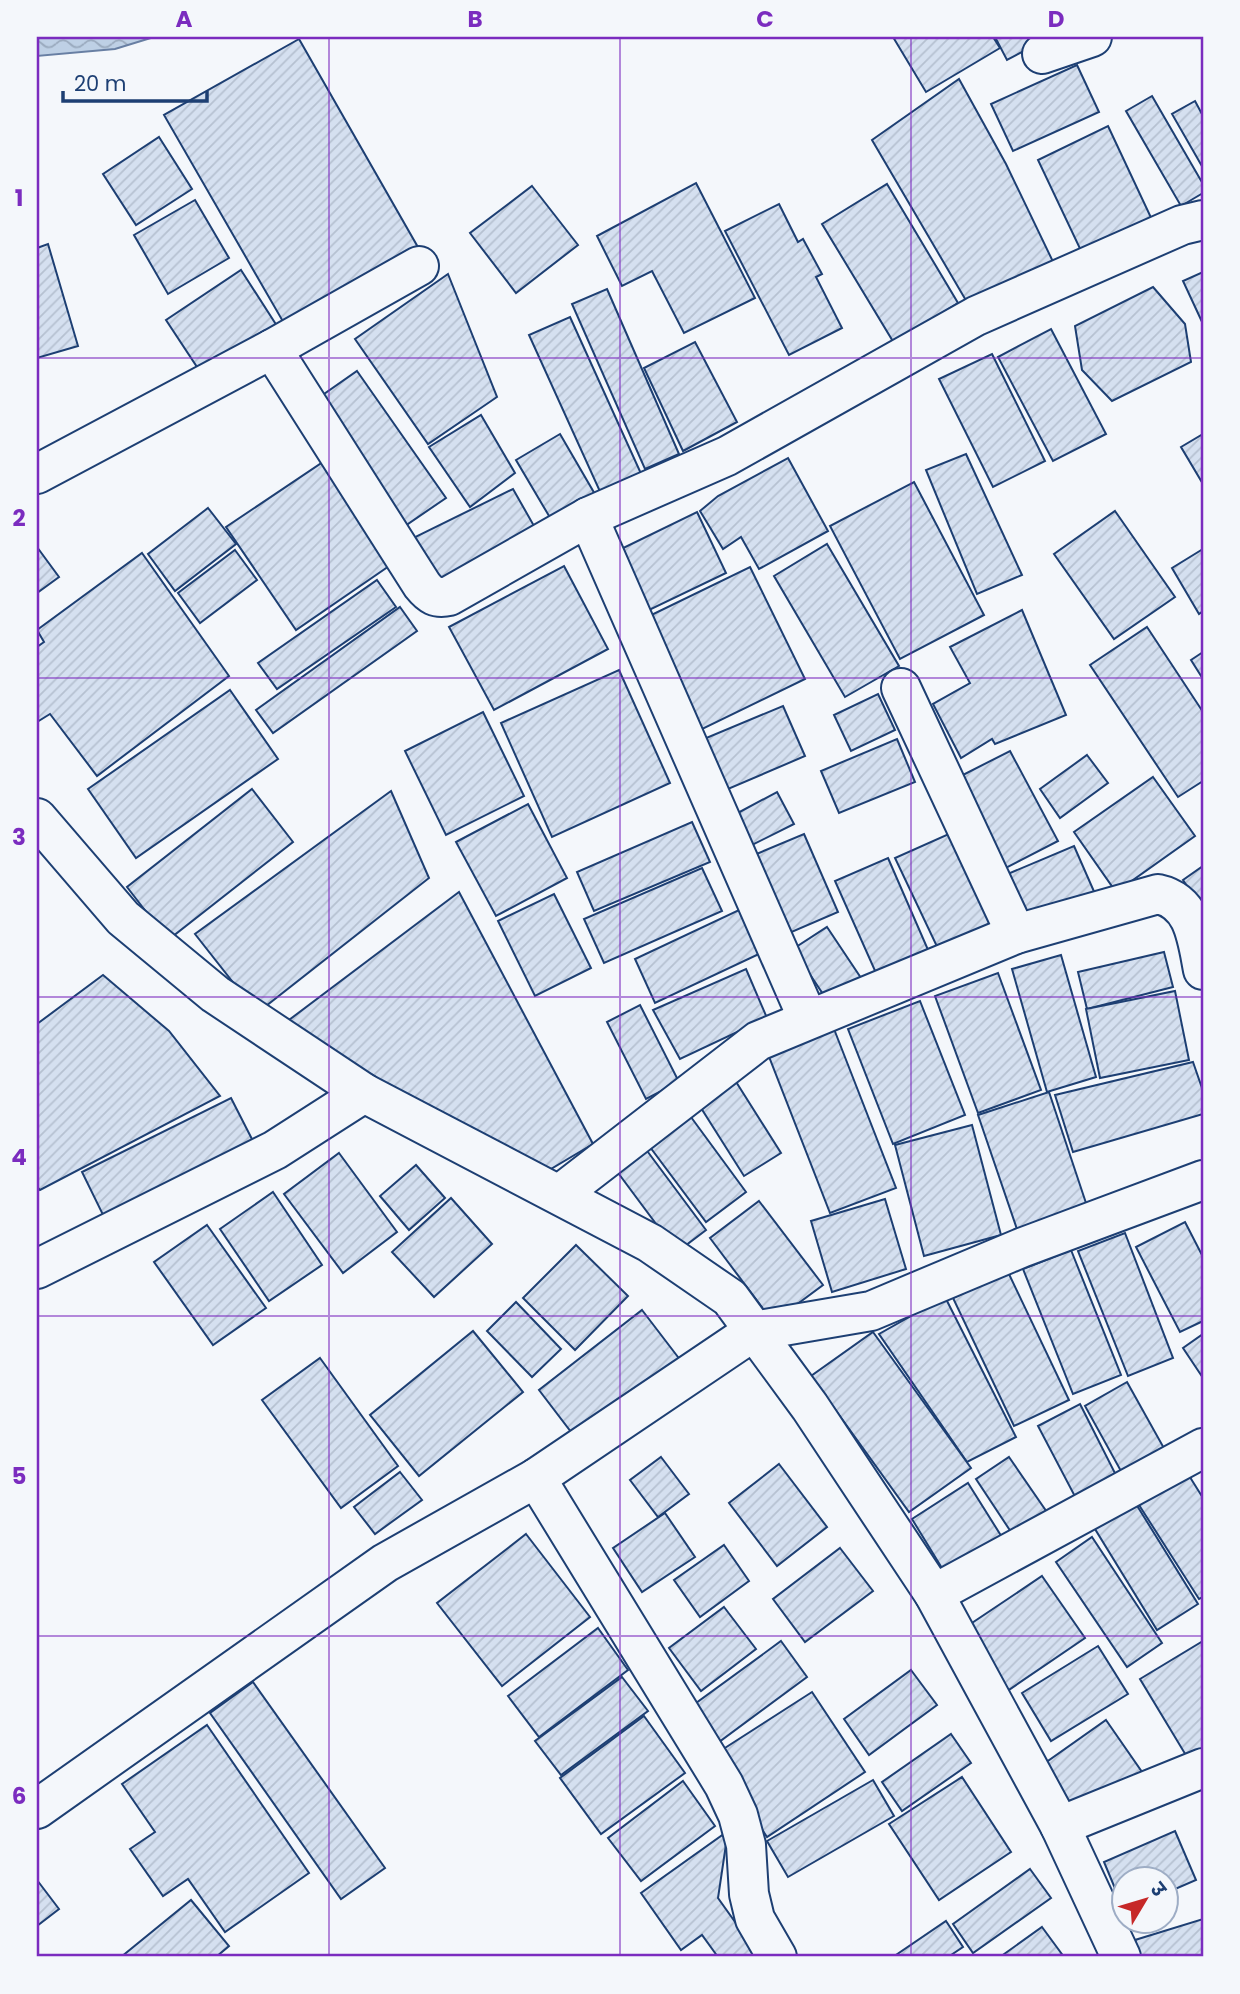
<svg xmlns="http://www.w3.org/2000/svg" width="1240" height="1994" viewBox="0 0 1240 1994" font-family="Poppins,'Noto Sans Devanagari',sans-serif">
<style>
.water{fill:url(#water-waves);stroke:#687fa3;stroke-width:2}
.building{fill:url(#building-hatch);stroke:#1d3f73;stroke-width:2}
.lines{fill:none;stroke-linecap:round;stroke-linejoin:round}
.minor-casing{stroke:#1d3f73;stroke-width:42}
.secondary-casing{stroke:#1d3f73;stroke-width:42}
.minor{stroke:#f4f7fb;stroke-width:38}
.secondary{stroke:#f4f7fb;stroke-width:38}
.grid{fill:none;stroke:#7b2cbf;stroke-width:2;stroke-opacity:0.55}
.neatline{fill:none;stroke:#7b2cbf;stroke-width:2.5}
.grid-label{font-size:23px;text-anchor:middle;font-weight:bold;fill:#7b2cbf}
</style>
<defs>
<pattern id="water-waves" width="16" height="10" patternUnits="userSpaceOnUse" patternTransform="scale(1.75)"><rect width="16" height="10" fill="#bed0e5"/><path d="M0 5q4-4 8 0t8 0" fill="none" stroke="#9aaabe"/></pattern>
<pattern id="building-hatch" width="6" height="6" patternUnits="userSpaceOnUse" patternTransform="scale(1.75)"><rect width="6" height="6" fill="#d5e0f0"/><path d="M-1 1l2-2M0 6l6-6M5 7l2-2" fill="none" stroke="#b6c1d1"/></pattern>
</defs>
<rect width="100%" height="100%" fill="#f4f7fb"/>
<polygon class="water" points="37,37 154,37 115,49 37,56"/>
<g class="building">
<polygon points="893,37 993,37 1000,48 926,92"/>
<polygon points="995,37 1050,37 1007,60"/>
<polygon points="299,39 419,249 285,325 164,115"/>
<polygon points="1077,65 1099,112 1013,151 991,104"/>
<polygon points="959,79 1006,164 1057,270 971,309 872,140"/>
<polygon points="1152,96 1203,184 1203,193 1181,206 1126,111"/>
<polygon points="1195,101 1203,116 1203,168 1172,114"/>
<polygon points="1108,126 1154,224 1084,257 1038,160"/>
<polygon points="159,137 192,189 136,225 103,174"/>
<polygon points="696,183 755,298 684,333 652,271 622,286 597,236"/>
<polygon points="887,184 958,303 894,343 822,224"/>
<polygon points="532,186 578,245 516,293 470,233"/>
<polygon points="195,200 229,258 168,294 134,235"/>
<polygon points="779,204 798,242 803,239 822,274 816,277 842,328 789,355 725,231"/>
<polygon points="48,244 78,346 37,358 37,248"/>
<polygon points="241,270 277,326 203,376 166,320"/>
<polygon points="1203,272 1203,324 1183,281"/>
<polygon points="448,274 497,397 428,444 355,339"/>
<polygon points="1153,287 1185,324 1191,362 1112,401 1082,370 1075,326"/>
<polygon points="607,289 679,454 645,469 572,304"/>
<polygon points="570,317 643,478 602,496 529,335"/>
<polygon points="1051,329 1106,434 1053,461 998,357"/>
<polygon points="695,342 737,422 683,451 644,368"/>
<polygon points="992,354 1045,461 993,487 939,379"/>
<polygon points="357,371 446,498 402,528 314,401"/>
<polygon points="481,415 515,473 470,507 429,447"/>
<polygon points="560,434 596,496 552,521 516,460"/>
<polygon points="1203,434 1203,484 1181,447"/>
<polygon points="966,454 1022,575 977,594 926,470"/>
<polygon points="788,458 828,531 759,569 741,537 723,549 700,511 718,496"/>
<polygon points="323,462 392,564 296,630 226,527"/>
<polygon points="914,482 984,615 900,659 830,526"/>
<polygon points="513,489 538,533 439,588 405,542"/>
<polygon points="208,508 236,544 175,591 148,554"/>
<polygon points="1115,511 1175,597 1114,639 1054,554"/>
<polygon points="697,512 726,573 645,612 615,552"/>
<polygon points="827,544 899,666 845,697 774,576"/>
<polygon points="37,547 59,577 37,593"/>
<polygon points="1203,549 1203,611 1199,614 1172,568"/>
<polygon points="235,550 257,580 200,623 178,593"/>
<polygon points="142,553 229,676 97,776 50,714 37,722 37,647 44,642 37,630"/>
<polygon points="564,566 608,649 494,710 449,627"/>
<polygon points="750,567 805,679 694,733 639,621"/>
<polygon points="377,580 396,607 277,689 258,663"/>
<polygon points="400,607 417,631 273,733 256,710"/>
<polygon points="1022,610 1066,715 995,744 992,739 961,758 933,704 970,683 950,647"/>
<polygon points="1147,627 1203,712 1203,781 1178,797 1090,665"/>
<polygon points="1203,652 1203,679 1191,660"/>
<polygon points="619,670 670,783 552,837 501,723"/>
<polygon points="230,690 278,759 136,858 88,789"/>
<polygon points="878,694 895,730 851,751 834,715"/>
<polygon points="783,706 805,756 721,792 699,741"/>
<polygon points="483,712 524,796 446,835 405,751"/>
<polygon points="897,739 915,782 839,813 821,771"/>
<polygon points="1010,751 1058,841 1000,871 955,779"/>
<polygon points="1087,755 1108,783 1060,818 1040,789"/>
<polygon points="1153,777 1195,836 1116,892 1074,832"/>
<polygon points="252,789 293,842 168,940 127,887"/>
<polygon points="391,791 429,878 257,1013 195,934"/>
<polygon points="777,792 794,824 750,846 734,815"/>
<polygon points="528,804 567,878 496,916 456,842"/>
<polygon points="692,822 710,862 594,911 577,872"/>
<polygon points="951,833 996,930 941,955 895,858"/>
<polygon points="804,834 838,912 780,937 747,858"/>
<polygon points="1074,846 1096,896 1025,926 1003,876"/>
<polygon points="888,858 932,959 880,982 835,881"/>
<polygon points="1203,866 1203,910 1183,880"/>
<polygon points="702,868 722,911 604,963 584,919"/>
<polygon points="459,892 593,1144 539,1176 285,1023"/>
<polygon points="554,894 591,968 535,996 498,921"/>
<polygon points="739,910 759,954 655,1003 635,959"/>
<polygon points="827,927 861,978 827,1000 793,949"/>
<polygon points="1164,952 1173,987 1087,1009 1078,972"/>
<polygon points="1061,955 1096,1077 1047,1092 1012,969"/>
<polygon points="746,969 767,1018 680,1059 653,1010"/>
<polygon points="998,973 1041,1090 978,1113 935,996"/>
<polygon points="103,975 169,1031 220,1096 40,1190 37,1187 37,1024"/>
<polygon points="1175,991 1189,1060 1100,1078 1086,1009"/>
<polygon points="920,1001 965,1115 893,1144 848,1029"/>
<polygon points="640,1005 679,1082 646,1099 607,1022"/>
<polygon points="834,1029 896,1188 830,1213 768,1054"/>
<polygon points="1193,1062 1203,1091 1203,1114 1073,1152 1055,1095"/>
<polygon points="733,1077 781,1153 744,1176 696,1100"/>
<polygon points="1049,1092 1089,1212 1019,1235 978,1115"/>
<polygon points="231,1098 256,1147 106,1221 82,1172"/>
<polygon points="688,1113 746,1192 706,1222 647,1143"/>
<polygon points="972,1125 1001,1235 924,1256 895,1145"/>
<polygon points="639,1140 706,1230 677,1252 610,1162"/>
<polygon points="339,1153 397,1232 343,1273 284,1194"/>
<polygon points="416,1165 445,1198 409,1230 380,1196"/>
<polygon points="273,1192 322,1265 269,1301 220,1229"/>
<polygon points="451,1198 492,1244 434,1297 392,1252"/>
<polygon points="885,1199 906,1269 832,1292 811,1221"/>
<polygon points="759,1201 823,1285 773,1322 710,1238"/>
<polygon points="1185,1222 1203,1257 1203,1321 1180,1332 1136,1247"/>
<polygon points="207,1225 266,1308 213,1345 154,1262"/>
<polygon points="1125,1233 1173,1358 1128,1376 1078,1251"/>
<polygon points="576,1245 628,1296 575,1350 523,1298"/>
<polygon points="1071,1250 1121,1375 1073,1394 1023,1269"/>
<polygon points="1008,1272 1069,1400 1014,1426 953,1298"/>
<polygon points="945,1297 1016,1437 967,1462 879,1334"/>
<polygon points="516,1302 561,1349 532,1377 487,1331"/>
<polygon points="642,1310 681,1361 578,1441 539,1390"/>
<polygon points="473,1331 523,1392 419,1476 370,1415"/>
<polygon points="873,1332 971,1468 909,1512 811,1376"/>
<polygon points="1203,1334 1203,1378 1183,1348"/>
<polygon points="320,1358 398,1466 341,1508 262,1400"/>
<polygon points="1127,1382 1170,1459 1127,1482 1085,1406"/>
<polygon points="1080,1404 1122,1487 1081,1508 1038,1426"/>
<polygon points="661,1457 689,1494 658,1517 630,1480"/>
<polygon points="1009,1457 1051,1518 1017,1541 976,1479"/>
<polygon points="779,1464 827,1527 777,1566 729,1503"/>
<polygon points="400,1472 422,1500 375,1534 354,1507"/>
<polygon points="1188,1474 1203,1498 1203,1597 1199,1599 1139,1505"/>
<polygon points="968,1483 1005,1542 948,1578 912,1519"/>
<polygon points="1136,1504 1198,1604 1157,1630 1095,1529"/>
<polygon points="665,1513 695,1557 642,1592 613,1548"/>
<polygon points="526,1534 590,1617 502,1686 437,1603"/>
<polygon points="1092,1537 1162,1643 1127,1667 1056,1562"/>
<polygon points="724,1545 749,1581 700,1617 674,1580"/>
<polygon points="840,1548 873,1591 805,1642 773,1599"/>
<polygon points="1042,1576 1085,1638 1000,1696 957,1633"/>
<polygon points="724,1607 756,1649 701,1691 669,1648"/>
<polygon points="598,1628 628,1670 539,1737 508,1696"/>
<polygon points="781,1641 807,1677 719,1742 692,1706"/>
<polygon points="1203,1641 1203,1761 1193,1767 1140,1679"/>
<polygon points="1098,1646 1128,1694 1051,1741 1022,1693"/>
<polygon points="911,1670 937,1705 869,1755 844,1719"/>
<polygon points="622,1677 648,1711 561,1775 535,1741"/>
<polygon points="253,1682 385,1868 341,1899 210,1713"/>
<polygon points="812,1692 865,1772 767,1837 714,1755"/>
<polygon points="644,1716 685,1773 601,1834 560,1778"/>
<polygon points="1106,1720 1149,1782 1072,1813 1038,1768"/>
<polygon points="207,1725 309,1873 225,1932 188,1879 163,1896 130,1849 155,1832 122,1784"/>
<polygon points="951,1734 971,1763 902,1811 882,1782"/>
<polygon points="962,1777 1011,1852 939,1900 889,1824"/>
<polygon points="873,1780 894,1816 788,1877 767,1841"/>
<polygon points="683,1781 715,1826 641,1881 608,1838"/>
<polygon points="728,1831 718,1898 760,1957 718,1957 702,1935 681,1950 641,1893"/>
<polygon points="1175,1831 1196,1880 1166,1893 1166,1878 1124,1878 1124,1910 1104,1862"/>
<polygon points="1030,1869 1051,1898 973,1953 953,1924"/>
<polygon points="37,1880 59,1909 37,1926"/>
<polygon points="191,1900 229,1946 216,1957 121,1957"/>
<polygon points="1203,1919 1203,1957 1140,1957 1135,1940"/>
<polygon points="946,1921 963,1947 948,1957 893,1957"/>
<polygon points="1042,1927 1064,1957 1000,1957"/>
</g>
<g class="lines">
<defs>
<g id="minor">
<polyline points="1042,54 1092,37"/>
<path d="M272,349L422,585C430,595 436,599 449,596L588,517L727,456L976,316L1182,225L1203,220"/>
<polyline points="37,474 272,349 419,266"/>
<polyline points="588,517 808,1019"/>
<polyline points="901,688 1016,934"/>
<path d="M560,1194L758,1041L1016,934L1158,894C1194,902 1197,939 1203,970"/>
<polyline points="37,1269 275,1150 364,1093"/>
<polyline points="536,1478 724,1785 738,1815 746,1845 749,1894 755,1919 777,1957"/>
<polyline points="934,1594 1203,1448"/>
<polyline points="37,1809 385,1563 536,1478 754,1331 871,1311 1021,1248 1203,1180"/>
<polyline points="1060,1826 1203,1768"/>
</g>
<polyline id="secondary" points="37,818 123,918 215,994 364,1093 650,1243 730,1298 810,1407 934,1594 1060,1826 1121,1957"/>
</defs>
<use href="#minor" class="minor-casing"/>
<use href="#secondary" class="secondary-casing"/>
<use href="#minor" class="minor"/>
<use href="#secondary" class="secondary"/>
</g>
<path class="grid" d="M329,37V1957M620,37V1957M911,37V1957M37,358H1203M37,678H1203M37,997H1203M37,1316H1203M37,1636H1203"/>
<rect width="1240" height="1994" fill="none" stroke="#f4f7fb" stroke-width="77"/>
<g transform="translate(1145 1900) rotate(52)"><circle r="33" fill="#f4f7fb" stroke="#9eadc5" stroke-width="2"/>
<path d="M0-5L12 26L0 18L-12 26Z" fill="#c62828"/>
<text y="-10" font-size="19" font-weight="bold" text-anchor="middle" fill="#1d3f73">उ</text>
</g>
<path d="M63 91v10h144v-10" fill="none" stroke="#1d3f73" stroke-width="3.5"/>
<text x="74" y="91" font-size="21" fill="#1d3f73" stroke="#f4f7fb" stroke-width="5" paint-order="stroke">20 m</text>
<rect x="38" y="38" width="1164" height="1917" class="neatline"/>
<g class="grid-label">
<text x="184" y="27">A</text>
<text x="475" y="27">B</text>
<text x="765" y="27">C</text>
<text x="1056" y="27">D</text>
<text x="19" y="206">1</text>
<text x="19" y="526">2</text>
<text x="19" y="845">3</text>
<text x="19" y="1165">4</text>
<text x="19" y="1484">5</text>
<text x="19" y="1804">6</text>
</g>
</svg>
